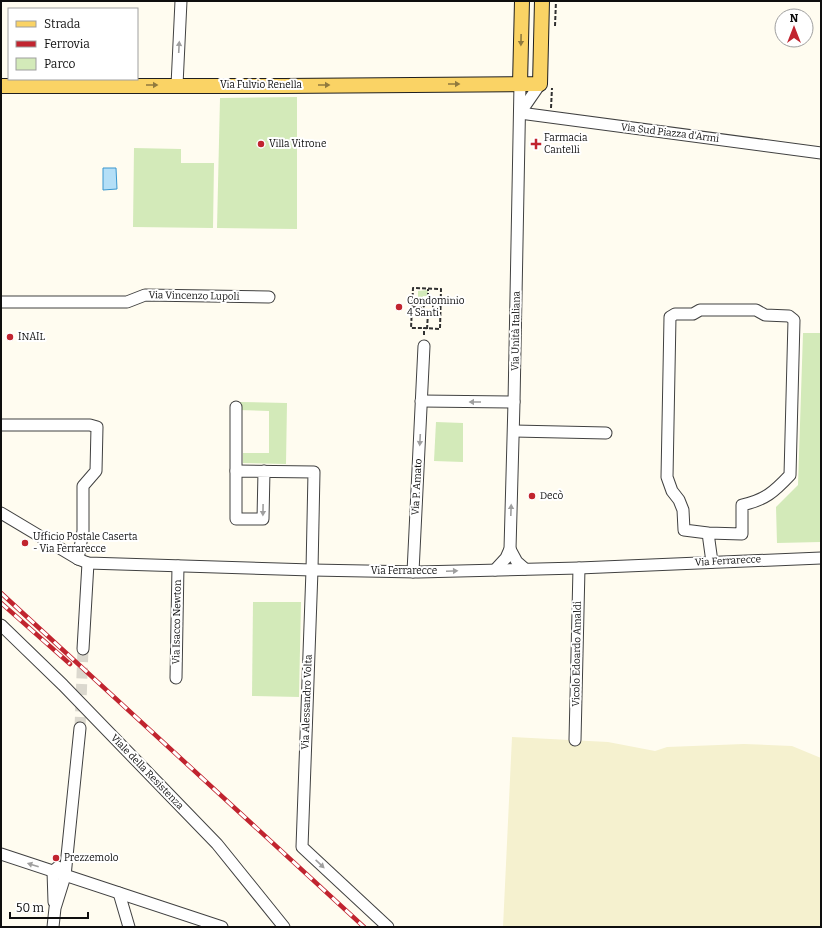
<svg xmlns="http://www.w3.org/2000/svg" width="822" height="928" viewBox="0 0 822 928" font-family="Bitter,serif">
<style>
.farmland{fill:#f5f1cf}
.green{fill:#d3eab9}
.water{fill:#b4dff7;stroke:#3a97cf}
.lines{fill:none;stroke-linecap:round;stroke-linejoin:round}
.minor-tunnel{stroke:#dbd8ce;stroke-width:11;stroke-dasharray:11 5.5;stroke-linecap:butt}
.minor-casing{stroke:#414141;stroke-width:13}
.major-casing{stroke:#1f1f1f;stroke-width:16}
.path{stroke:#303030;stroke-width:2;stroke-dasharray:4 2;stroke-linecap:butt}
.minor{stroke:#fff;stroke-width:11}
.major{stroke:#fad365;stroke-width:14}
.rail-casing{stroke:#c1242f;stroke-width:4.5}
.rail{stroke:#fff;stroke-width:3;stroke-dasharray:9;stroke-linecap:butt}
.oneway{fill:#907a3e}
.oneway2{fill:#9f9f9f}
.poi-dot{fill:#c1242f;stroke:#fff;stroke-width:1.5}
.labels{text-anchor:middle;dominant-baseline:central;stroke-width:4;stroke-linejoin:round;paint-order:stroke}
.street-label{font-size:10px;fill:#0e0e0e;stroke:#fff}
.poi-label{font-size:10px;fill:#0e0e0e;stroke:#fff;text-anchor:start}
</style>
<rect width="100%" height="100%" fill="#fffcf0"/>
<polygon class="farmland" points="512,737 608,742 655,751 667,747 744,744 792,746 821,758 821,927 503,927"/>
<g class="green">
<polygon points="297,97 297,229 217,228 220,98"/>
<polygon points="134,148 181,149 181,163 214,163 213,228 133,227"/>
<polygon points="428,290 428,296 423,296 423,300 418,304 418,291"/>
<polygon points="803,333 821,333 821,542 777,543 776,507 798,485"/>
<polygon points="238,402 287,403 286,464 243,463 243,453 269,453 269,411 238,410"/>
<polygon points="436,422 463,423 463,462 434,461"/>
<polygon points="253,602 301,602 299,697 252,696"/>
</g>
<polygon class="water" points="103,168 116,168 117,189 103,190"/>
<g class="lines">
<polyline class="minor-tunnel" points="80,728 83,649"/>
<defs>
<g id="minor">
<polyline points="177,85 181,1"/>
<polyline points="520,113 821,153"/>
<polyline points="520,113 540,84"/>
<polyline points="1,302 127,302 145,295 269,297"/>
<polyline points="421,401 514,402"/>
<polyline points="236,407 236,471"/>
<polyline points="1,425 90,425 97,427 96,471 83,486 83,531 78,559"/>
<polyline points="514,431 606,433"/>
<polyline points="264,471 263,519 236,519 236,471 314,472 312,570 302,847 388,927"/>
<polyline points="1,513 78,559 88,563 312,570 418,572 579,568 821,558"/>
<path d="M708,533L742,534V505C765,500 774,492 790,475L794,320L789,316L765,315L756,310H700L693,314H675L670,317L667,477L672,491L679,500L683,510L684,530L708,533L712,562"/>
<polyline points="510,549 517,562 525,569"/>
<polyline points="495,570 506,558 510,549 514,402 520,84"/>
<polyline points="413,572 424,346"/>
<polyline points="1,625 63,685 217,844 284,927"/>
<polyline points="83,649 88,563"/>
<polyline points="176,678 178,566"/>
<polyline points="575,740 579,568"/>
<polyline points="1,854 222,927"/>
<polyline points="119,893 129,927"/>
<polyline points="54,902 53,871 58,867"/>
<polyline points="53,927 55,908 65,876 80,728"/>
</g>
<g id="major">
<polyline points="520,84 522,1"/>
<polyline points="1,86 283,86 540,84 542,1"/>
</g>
</defs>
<use href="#minor" class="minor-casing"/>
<use href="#major" class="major-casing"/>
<g class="path">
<polyline points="555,26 556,1"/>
<polyline points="551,108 552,88"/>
<polyline points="428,303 428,289"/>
<polyline points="412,307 423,308 425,304 428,303 433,305 433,311 429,313 425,312 423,308"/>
<polyline points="427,329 428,313"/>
<polyline points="424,335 424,328 440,329 441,289 413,288 411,328 424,328"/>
</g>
<use href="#minor" class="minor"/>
<use href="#major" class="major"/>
<defs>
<g id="rail">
<polyline points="1,593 364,927"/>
<polyline points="1,603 70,664"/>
</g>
</defs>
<use href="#rail" class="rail-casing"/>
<use href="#rail" class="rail"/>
</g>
<defs><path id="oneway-solid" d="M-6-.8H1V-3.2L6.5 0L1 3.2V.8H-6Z"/></defs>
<g class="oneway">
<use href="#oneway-solid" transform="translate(521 40) rotate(91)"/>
<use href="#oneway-solid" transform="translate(454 84)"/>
<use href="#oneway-solid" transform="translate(152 85)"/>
<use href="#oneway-solid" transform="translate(324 85)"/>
</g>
<g class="oneway2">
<use href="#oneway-solid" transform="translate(179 47) rotate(-87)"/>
<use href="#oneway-solid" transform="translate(475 402) rotate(-180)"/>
<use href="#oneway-solid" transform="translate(420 440) rotate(93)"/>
<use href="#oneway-solid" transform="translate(263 510) rotate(91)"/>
<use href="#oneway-solid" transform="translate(511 510) rotate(-88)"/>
<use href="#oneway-solid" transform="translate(452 571) rotate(-2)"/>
<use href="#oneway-solid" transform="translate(320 864) rotate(43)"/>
<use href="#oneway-solid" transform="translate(33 865) rotate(-162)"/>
</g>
<g class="poi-dot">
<circle cx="261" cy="144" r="4"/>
<path d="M534 138h4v4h4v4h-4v4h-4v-4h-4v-4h4z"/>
<circle cx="399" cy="307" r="4"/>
<circle cx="10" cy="337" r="4"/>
<circle cx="532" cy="496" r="4"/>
<circle cx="25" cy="543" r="4"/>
<circle cx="56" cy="858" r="4"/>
</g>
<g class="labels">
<g class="street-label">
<text x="261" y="85">Via Fulvio Renella</text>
<text transform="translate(670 133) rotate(7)">Via Sud Piazza d'Armi</text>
<text transform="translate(194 296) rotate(1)">Via Vincenzo Lupoli</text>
<text transform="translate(516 331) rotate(-89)">Via Unità Italiana</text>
<text transform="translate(417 487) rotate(-87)">Via P. Amato</text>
<text transform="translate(728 561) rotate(-3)">Via Ferrarecce</text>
<text x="404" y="571">Via Ferrarecce</text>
<text transform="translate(177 622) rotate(-89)">Via Isacco Newton</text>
<text transform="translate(577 654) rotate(-89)">Vicolo Edoardo Amaldi</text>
<text transform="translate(307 702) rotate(-88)">Via Alessandro Volta</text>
<text transform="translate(147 772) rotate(46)">Viale della Resistenza</text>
</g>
<g class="poi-label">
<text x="544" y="138">Farmacia<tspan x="544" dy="12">Cantelli</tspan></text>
<text x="269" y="144">Villa Vitrone</text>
<text x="407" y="301">Condominio<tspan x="407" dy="12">4 Santi</tspan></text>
<text x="18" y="337">INAIL</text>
<text x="540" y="496">Decò</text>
<text x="33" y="537">Ufficio Postale Caserta<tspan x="33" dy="12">- Via Ferrarecce</tspan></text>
<text x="64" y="858">Prezzemolo</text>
</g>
</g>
<rect width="822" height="928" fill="none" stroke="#0e0e0e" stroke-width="4"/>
<rect x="8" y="8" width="130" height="72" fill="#ffffff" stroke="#9f9f9f"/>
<rect x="16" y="21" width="20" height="6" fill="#fad365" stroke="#9f9f9f"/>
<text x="44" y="28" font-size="12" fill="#0e0e0e">Strada</text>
<rect x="16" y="41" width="20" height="6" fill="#c1242f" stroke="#9f9f9f"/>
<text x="44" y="48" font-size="12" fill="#0e0e0e">Ferrovia</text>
<rect x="16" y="58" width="20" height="12" fill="#d3eab9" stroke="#9f9f9f"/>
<text x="44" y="68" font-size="12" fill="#0e0e0e">Parco</text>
<g transform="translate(794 28)"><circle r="19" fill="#ffffff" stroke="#9f9f9f"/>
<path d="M0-3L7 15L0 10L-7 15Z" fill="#c1242f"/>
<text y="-6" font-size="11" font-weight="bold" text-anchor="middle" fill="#0e0e0e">N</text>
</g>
<path d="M10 912v6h78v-6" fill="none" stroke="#0e0e0e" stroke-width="2"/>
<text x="16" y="912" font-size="12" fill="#0e0e0e" stroke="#ffffff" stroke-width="3" paint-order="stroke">50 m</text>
</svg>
